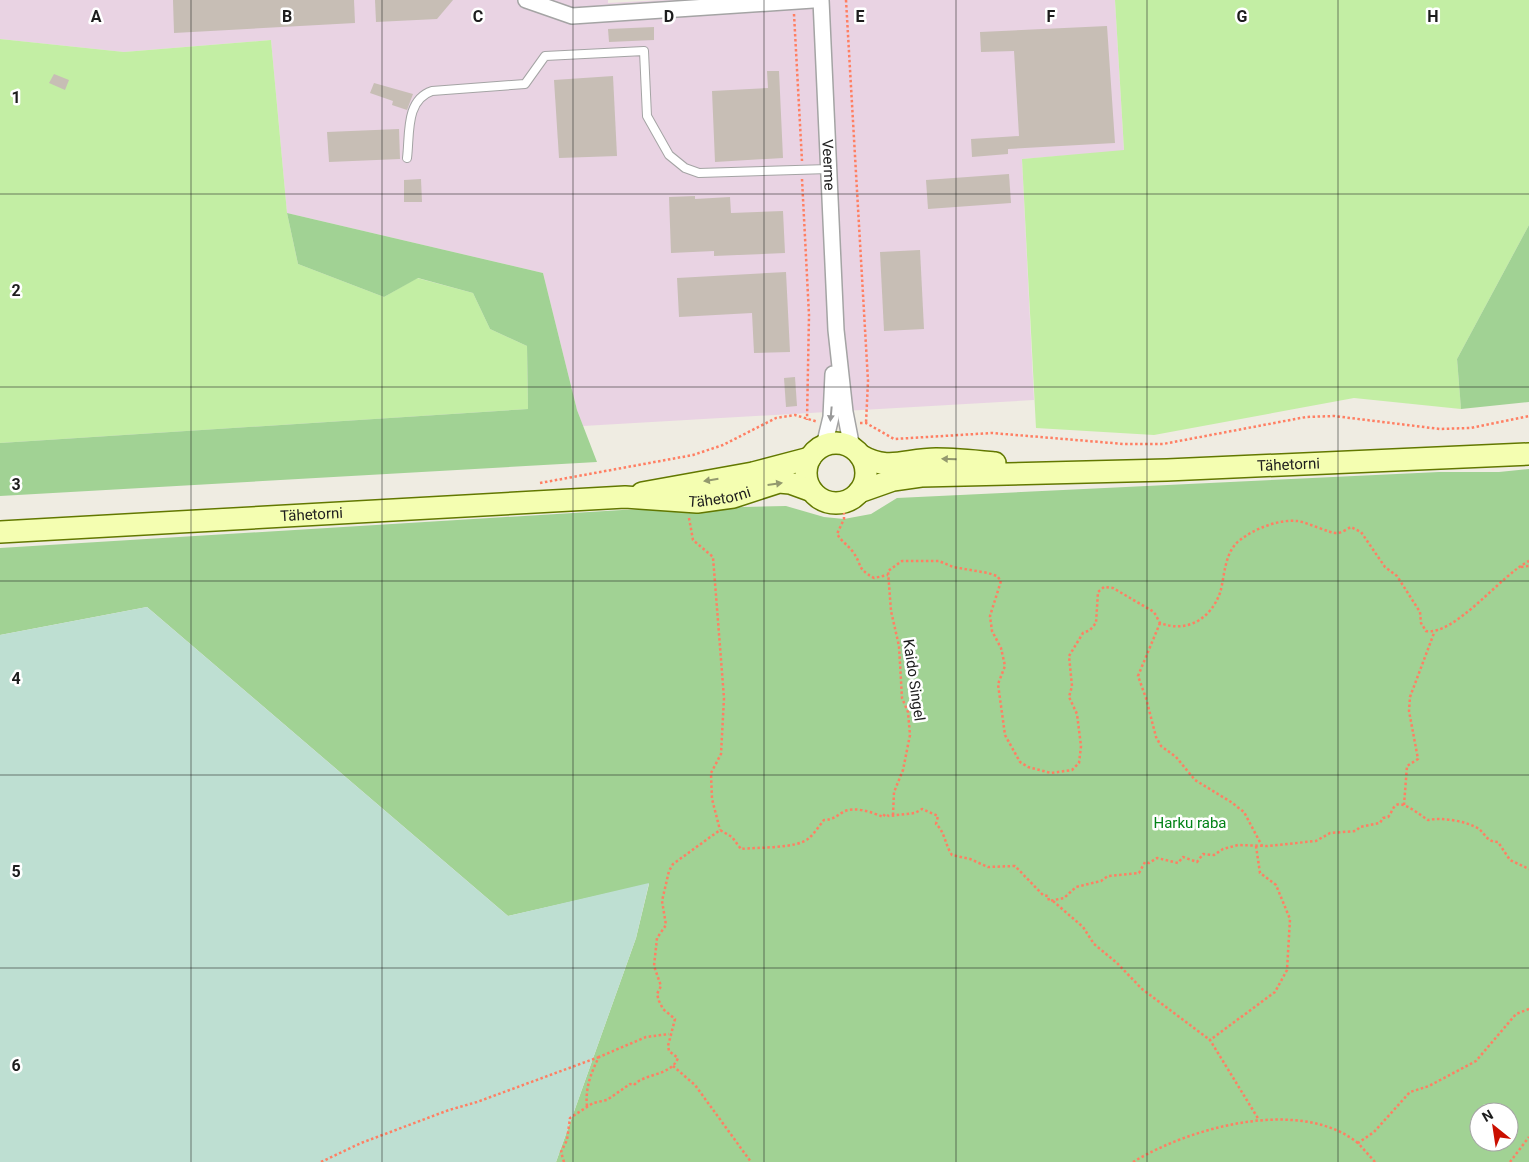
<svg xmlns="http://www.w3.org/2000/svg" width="1529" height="1162" viewBox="0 0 1529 1162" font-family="Roboto,sans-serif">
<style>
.industrial{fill:#e9d3e3}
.grass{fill:#c3eea4}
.forest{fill:#a1d294;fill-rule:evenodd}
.wetland{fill:#bedfd2}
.building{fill:#c7beb5}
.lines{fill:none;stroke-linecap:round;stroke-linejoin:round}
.lane-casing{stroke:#a4a4a4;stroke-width:10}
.street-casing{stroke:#a4a4a4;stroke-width:18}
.secondary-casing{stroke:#627800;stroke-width:24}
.path{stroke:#ff7f63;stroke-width:2.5;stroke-dasharray:2.5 2.5;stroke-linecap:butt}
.lane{stroke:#fff;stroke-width:8}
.street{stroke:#fff;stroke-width:15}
.secondary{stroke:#f4feb1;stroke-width:21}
.oneway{fill:#999}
.oneway2{fill:#93996e}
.grid{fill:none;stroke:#1d1d1d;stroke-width:1;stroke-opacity:0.55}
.labels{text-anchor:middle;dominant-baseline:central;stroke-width:5;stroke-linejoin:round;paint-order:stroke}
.street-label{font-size:15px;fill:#1d1d1d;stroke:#fff}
.park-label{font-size:15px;fill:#038317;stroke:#fff}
.grid-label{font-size:16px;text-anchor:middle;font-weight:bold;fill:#1d1d1d;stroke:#fff;stroke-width:5;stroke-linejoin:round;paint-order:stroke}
</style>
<rect width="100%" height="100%" fill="#efece2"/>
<polygon class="industrial" points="0,0 608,0 608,3 663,0 1115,0 1124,151 1022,159 1034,400 583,426 577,410 543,273 287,213 271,40 124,52 0,39"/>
<g class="grass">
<polygon points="1115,0 1529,0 1529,225 1457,359 1461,409 1354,398 1154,435 1036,428 1022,159 1124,150"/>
<polygon points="0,39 124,52 271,40 287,213 298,264 384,297 417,278 473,293 490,329 527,346 528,409 0,443"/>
</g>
<g class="forest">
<polygon points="287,213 543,273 577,410 597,462 0,496 0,443 528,409 527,346 490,329 473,293 418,278 384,297 298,264"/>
<polygon points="1529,225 1529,402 1461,409 1457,359"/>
<path d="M1529,469V1162H556L636,938L649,884L508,916L147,607L0,635V548L622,510L786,506L824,517L844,519L871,514L897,498L1439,472H1499ZM1479,1112H1509V1142H1479Z"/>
</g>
<polygon class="wetland" points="147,607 508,916 649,883 636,938 556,1162 0,1162 0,635"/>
<g class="building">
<polygon points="173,0 354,0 355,23 174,33"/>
<polygon points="375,0 453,0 437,19 376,22"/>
<polygon points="1107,26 1115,143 1008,149 1008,154 972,157 971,139 1019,136 1014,51 981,52 980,32"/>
<polygon points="654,27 654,40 609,42 608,29"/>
<polygon points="767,71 779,71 783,158 715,162 712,91 768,88"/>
<polygon points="54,74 69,80 65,90 49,83"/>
<polygon points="613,76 617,156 559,158 554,80"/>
<polygon points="374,83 413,94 407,110 392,105 393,101 370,93"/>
<polygon points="399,129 400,159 329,162 327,132"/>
<polygon points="1009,174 1011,203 928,209 926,180"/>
<polygon points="421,179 422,202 404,202 404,180"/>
<polygon points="695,196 695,199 730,197 731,213 783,211 785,253 714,256 714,251 671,253 669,197"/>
<polygon points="920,250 924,329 884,331 880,252"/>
<polygon points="786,272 790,352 754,353 752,313 679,317 677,278"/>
<polygon points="795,377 797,406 786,407 784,378"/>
</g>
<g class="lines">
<defs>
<path id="lane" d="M407,158C410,135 405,100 432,91L525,84L545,56L644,51L647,116L669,155L685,168L699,173L829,169"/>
<g id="street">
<polyline points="526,0 572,16 813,0"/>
<path id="s1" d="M821,0L836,330L845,412L852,448"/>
<polyline points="824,446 831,417 833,374"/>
</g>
<g id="secondary">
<circle cx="836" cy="473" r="30"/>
<path d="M860,455C889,472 905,459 936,459C956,459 975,461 995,463"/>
<path id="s2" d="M859,492L893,480L921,476L1167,470L1529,454"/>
<polyline points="642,493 753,473 810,458"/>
<path id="s3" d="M0,532L625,497L697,502L733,497L779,482L790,483L812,491"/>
</g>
</defs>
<use href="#lane" class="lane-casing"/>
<use href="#street" class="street-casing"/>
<use href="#secondary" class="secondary-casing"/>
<g class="path">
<polyline points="846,0 868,381 866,423"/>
<polyline points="794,14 802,161"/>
<polyline points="802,179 809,315 807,420"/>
<polyline points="860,423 866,423 894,439 992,433 1124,444 1163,444 1306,417 1334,416 1440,429 1470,428 1529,416"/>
<polyline points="540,483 693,455 723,445 776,418 795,415 818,422"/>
<path d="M844,512V519L837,534C842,542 848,545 853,552C863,566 856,568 874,578L888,575"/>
<polyline points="689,518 693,540 713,557 724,698 721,754 711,773 712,799 720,830"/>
<polyline points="1521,567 1529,566"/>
<polyline points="1160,623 1138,676 1146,698 1156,737 1161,746 1176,757 1195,780 1231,802 1244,812 1262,846"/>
<polyline points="1404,805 1407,766 1418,759 1409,711 1410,697 1434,633"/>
<path d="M893,815L894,792L903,770L910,735L908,712L902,698L899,646L891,611L888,571L902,561H939L953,567L988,573L997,576L1001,581L990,616L992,631L1001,648L1005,666L998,684L1005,735L1020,762L1028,767L1051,773L1072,770L1079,763L1081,746L1077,714L1069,697L1072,686L1069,656L1083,633L1090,630L1096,623L1098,592L1104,587L1113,588L1154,612L1160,623C1186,633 1210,620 1220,593C1225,576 1224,552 1240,540C1254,529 1279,519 1297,521C1307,522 1331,534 1337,533C1341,533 1347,529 1351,527L1361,532L1385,567L1397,576L1420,612L1421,623L1426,631C1455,636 1502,574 1529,561"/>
<polyline points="1256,846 1260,873 1276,885 1290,919 1287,970 1275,992 1210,1040 1259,1120"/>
<polyline points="1053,901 1083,927 1094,944 1117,963 1142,989 1210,1040"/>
<polyline points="673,1066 695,1085 751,1162"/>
<path d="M587,1106C585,1089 591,1072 599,1057L646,1037L669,1034"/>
<polyline points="321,1162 361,1143 449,1110 477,1102 599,1057"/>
<path d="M564,1162L561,1152L567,1140L570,1118L593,1103L607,1100L630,1084L634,1085C645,1073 671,1076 678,1058L669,1051L668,1046L675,1019L663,1009L659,1001L657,994L661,986L654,966L657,938L666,925L662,901L669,871L673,864L720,830L732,837L741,849C757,847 798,849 809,838C814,834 819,826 824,820C833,820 836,816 843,812C854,806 872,812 883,817L885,814L889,816L915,813L922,809L938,816L936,824C945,832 945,845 952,855L970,859L988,867L1015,866L1043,895L1048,896L1049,901L1064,898L1076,887L1101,881L1108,876L1139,873L1145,862L1149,863L1157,858L1178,863L1183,857L1197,862L1203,854L1214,855L1223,849L1238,845L1267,846L1316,841L1330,833L1356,831L1360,827L1380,823L1383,818L1388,817C1391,814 1392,809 1395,806C1402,799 1421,816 1428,820C1442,817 1467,821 1479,829C1486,835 1487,842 1498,842L1510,860L1529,869"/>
<path d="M1133,1162C1191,1127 1300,1097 1358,1143"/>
<polyline points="1375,1162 1358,1143 1374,1132 1410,1092 1429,1086 1476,1061 1516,1014 1529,1009"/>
<polyline points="1510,1162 1529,1137"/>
</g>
<use href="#lane" class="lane"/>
<use href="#street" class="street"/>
<use href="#secondary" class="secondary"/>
</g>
<defs><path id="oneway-solid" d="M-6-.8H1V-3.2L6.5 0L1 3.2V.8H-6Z" transform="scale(1.25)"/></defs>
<use class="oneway" href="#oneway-solid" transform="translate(831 414) rotate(95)"/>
<g class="oneway2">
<use href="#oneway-solid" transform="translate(949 459) rotate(-178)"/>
<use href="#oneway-solid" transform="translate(711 480) rotate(171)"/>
<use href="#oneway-solid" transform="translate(775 484) rotate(-8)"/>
</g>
<path class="grid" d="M191,0V1162M382,0V1162M573,0V1162M764,0V1162M956,0V1162M1147,0V1162M1338,0V1162M0,194H1529M0,387H1529M0,581H1529M0,775H1529M0,968H1529"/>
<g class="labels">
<g class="street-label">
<text stroke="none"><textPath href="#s1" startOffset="165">Veerme</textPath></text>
<text stroke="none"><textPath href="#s2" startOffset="432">Tähetorni</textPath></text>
<text stroke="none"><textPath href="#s3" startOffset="721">Tähetorni</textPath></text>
<text stroke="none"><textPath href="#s3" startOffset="312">Tähetorni</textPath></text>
<text transform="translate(914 680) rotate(82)">Kaido Singel</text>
</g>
<g class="park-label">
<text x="1190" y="823">Harku raba</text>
</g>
</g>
<g class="grid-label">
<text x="96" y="22">A</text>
<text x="287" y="22">B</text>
<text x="478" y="22">C</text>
<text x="669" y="22">D</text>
<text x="860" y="22">E</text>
<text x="1051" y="22">F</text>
<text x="1242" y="22">G</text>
<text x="1433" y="22">H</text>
<text x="16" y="103">1</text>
<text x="16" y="296">2</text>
<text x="16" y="490">3</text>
<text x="16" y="684">4</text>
<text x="16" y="877">5</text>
<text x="16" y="1071">6</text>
</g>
<g transform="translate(1494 1127) rotate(330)"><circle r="24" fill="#ffffff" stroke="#a5a5a5"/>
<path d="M0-4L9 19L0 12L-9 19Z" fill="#ca0f00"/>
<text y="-8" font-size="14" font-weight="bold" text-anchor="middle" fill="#1d1d1d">N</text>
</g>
</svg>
